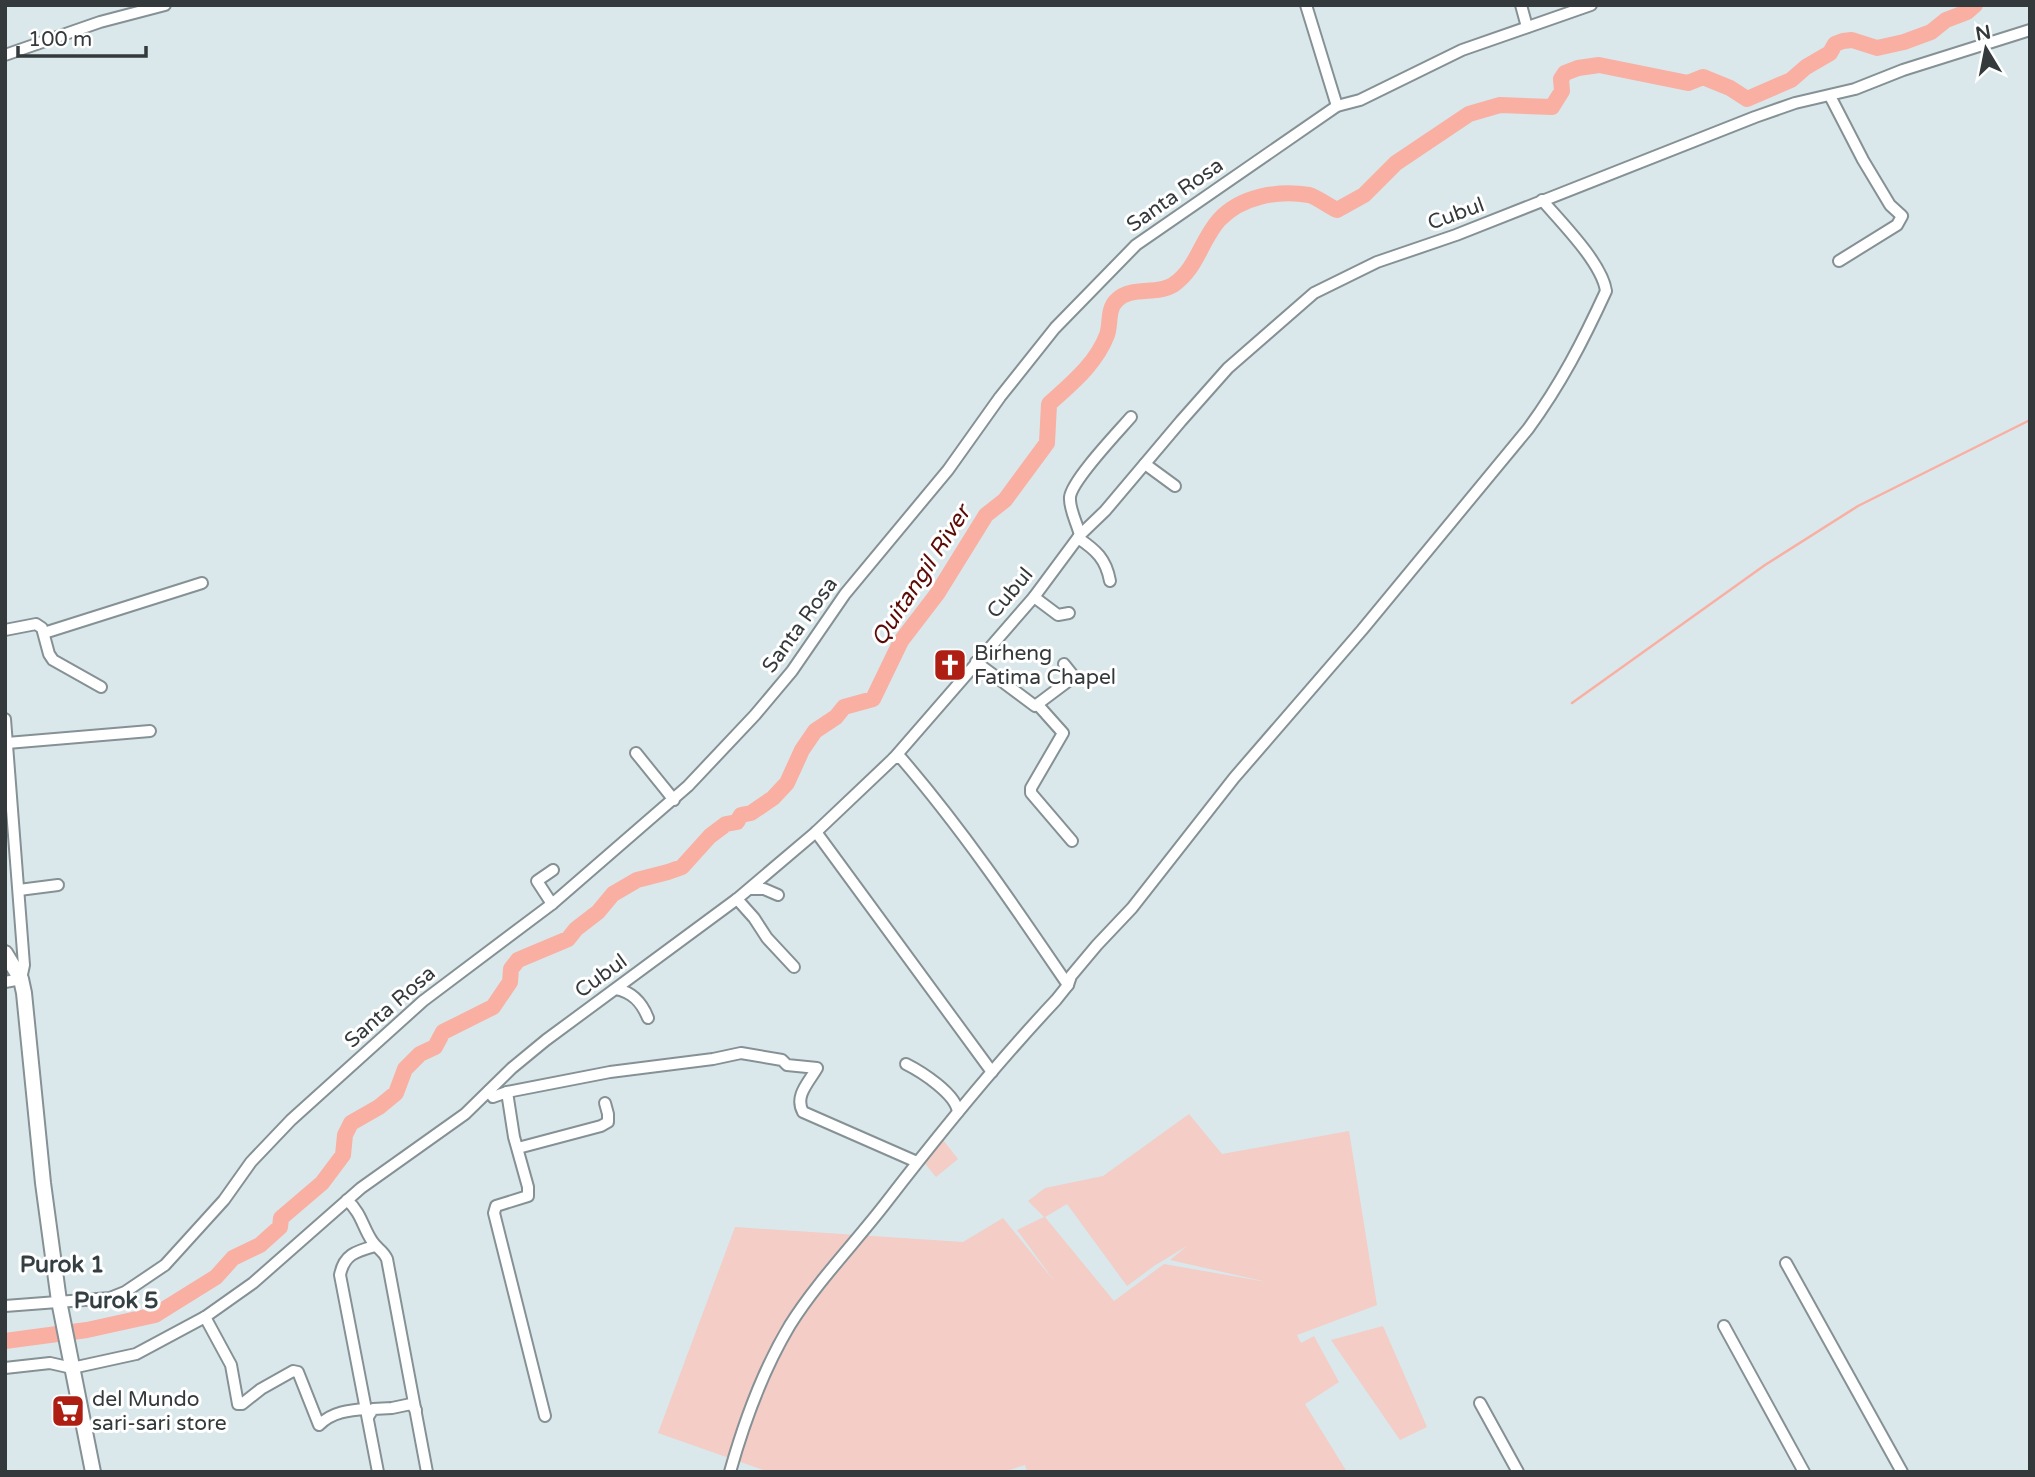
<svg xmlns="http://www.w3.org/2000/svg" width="2035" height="1477" viewBox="0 0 2035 1477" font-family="'Varela Round',sans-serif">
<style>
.green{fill:#f3cdc6;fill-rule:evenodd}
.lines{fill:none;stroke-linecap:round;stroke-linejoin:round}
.stream{stroke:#f9afa2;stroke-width:2.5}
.river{stroke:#f9afa2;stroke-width:16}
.minor-casing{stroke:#859195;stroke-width:14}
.major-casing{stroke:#859195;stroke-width:18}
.minor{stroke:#fff;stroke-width:10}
.major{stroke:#fff;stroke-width:14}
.labels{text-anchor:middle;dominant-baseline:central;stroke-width:6;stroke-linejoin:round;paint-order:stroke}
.street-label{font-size:21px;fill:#34393b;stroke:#fff}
.poi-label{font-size:21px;fill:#34393b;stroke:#fff;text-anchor:start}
.water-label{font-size:23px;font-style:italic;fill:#5b0a05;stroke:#fff}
.neighbourhood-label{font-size:23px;font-weight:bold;fill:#343f43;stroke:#fff}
</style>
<rect width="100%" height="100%" fill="#dae8ec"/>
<g class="green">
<path d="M1189,1114L1222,1154L1349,1131L1377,1305L1297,1335L1301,1343L1314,1336L1339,1382L1305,1404L1347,1472H1027L1025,1465L1003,1472H769L658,1433L735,1227L963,1242L1003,1218L1055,1282L1017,1230L1044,1217L1028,1201L1045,1188L1103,1176ZM1067,1204L1127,1286L1154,1266L1187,1246L1170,1260L1267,1282L1164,1264L1114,1301L1045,1217Z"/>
<polygon points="940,1136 958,1159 936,1177 921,1159"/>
<polygon points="1383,1326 1427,1427 1400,1440 1331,1340"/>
</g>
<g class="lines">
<polyline class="stream" points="1572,703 1765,565 1858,506 2030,420"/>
<path class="river" d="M5,1341L87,1330L155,1315L216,1277L233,1258L260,1245L280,1227L281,1218L322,1183L343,1155L345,1135L351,1123L379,1107L396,1093L405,1069L420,1054L435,1047L443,1032L493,1007L510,982L511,969L518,960L568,939L576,929L598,912L613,894L637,880L668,872L682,867L710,836L726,824L737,822L741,815L751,813L773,798L787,783L802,750L815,731L836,717L844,707L873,699L901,641L937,594L986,515L1005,500L1047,443L1049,404C1071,384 1096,364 1107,335C1111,324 1107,309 1117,300C1131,286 1157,295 1173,285C1197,269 1201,240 1219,220C1241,196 1278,190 1309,195C1317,197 1328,206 1337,210L1364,195L1396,163L1469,114L1500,105L1552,107L1562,91L1561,79L1565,73L1578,68L1599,65L1688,83L1703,77L1730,88L1747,99L1791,80L1806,67L1830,53L1835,44L1843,41L1852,40L1877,48L1904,42L1931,32L1946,20L1967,12L1975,5"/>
<defs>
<g id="minor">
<polyline points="1306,5 1337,106"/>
<polyline points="1521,5 1527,27"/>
<polyline points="5,55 100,22 165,5"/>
<polyline points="1830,96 1863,160 1890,205 1902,216 1897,225 1839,261"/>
<polyline points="1145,464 1175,486"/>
<path d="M1080,535C1077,523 1069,509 1070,497C1072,480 1118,432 1131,417"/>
<path d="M1078,538C1096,550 1106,559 1110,581"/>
<polyline points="1034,597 1058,615 1069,613"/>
<polyline points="5,630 36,624 42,628 49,654 53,660 101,687"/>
<polyline points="44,633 202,583"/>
<polyline points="976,662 1035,706 1071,679 1072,674 1064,664"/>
<polyline points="1038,705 1063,733 1031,788 1031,793 1072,841"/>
<polyline points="5,719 24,965 21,979 5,982"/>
<polyline points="7,743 150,731"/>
<polyline points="636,753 674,800"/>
<path d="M894,758H901C963,830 1015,907 1068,985"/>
<polyline points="816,832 992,1072"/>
<polyline points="750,889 764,889 778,895"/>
<polyline points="19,890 58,885"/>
<polyline points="737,899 754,918 767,938 794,967"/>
<polyline points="552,904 537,881 553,870"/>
<path d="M616,989C633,992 642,1003 648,1018"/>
<path d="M906,1064C922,1072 956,1094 958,1112"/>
<polyline points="489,1091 493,1097 507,1092 514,1137 528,1187 528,1196 496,1206 494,1213 545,1416"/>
<path d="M507,1092L610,1072L713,1059L741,1053L782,1060L787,1065L817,1068C809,1082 794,1096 803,1112L917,1162"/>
<polyline points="518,1148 601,1126 608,1122 608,1114 605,1103"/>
<path d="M347,1200C362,1214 362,1226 372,1241C377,1249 383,1250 387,1259L427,1472"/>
<path d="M375,1246C357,1251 344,1254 340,1275L378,1472"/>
<polyline points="1786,1263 1902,1472"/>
<polyline points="5,1306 110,1298 125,1292 165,1265 224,1200 251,1162 291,1120 423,1001 552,904 688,786 755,715 792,671 845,594 948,470 1000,397 1055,328 1136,245 1337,106 1360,100 1462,50 1591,5"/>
<path d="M205,1317L231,1365L238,1404H242L261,1389L293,1371L298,1372L319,1425C332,1412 349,1410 367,1409"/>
<polyline points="1724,1326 1804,1472"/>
<polyline points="5,1368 50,1363 72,1368 136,1354 205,1317 253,1283 361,1188 465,1114 512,1068 546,1040 737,899 816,832 894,758 1034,597 1080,535 1105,511 1181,421 1228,368 1314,293 1377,262 1456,235 1755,117 1795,103 1855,89 1903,70 2030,30"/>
<polyline points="1480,1403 1518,1472"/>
<polyline points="368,1417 373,1409 392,1408 411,1404 416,1410"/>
<path d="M730,1472C744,1422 763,1370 790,1325C817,1282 854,1244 885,1204C939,1134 995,1065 1056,1000L1068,985L1071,976L1097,945L1132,908L1234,778L1362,630L1528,429C1561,384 1583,341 1606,291C1602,263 1561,222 1542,200"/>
</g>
<polyline id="major" points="5,953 21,979 24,993 43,1183 59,1301 93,1472"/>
</defs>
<use href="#minor" class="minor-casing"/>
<use href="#major" class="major-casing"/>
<use href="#minor" class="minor"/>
<use href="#major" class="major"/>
</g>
<defs>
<symbol id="church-square" viewBox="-11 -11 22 22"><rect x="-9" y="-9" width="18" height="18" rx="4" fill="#ae1e13" stroke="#fff"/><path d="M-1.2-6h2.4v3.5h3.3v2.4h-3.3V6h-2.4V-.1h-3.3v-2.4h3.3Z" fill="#fff"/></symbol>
<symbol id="supermarket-square" viewBox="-11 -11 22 22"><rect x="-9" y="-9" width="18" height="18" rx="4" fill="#ae1e13" stroke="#fff"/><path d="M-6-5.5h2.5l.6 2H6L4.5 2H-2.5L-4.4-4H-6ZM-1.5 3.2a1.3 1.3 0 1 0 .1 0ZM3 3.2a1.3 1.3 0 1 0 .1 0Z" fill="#fff"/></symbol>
</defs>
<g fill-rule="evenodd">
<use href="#church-square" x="931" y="646" width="38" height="38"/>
<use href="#supermarket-square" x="49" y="1392" width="38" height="38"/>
</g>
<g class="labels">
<g class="street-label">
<text transform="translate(1175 195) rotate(-35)">Santa Rosa</text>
<text transform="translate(1456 214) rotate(-20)">Cubul</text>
<text transform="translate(1010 593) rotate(-50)">Cubul</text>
<text transform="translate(800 625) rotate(-54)">Santa Rosa</text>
<text transform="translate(601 976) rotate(-36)">Cubul</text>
<text transform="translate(390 1007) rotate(-41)">Santa Rosa</text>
</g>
<g class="poi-label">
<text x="974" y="653">Birheng<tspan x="974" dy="24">Fatima Chapel</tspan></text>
<text x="92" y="1399">del Mundo<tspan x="92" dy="24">sari-sari store</tspan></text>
</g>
<g class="water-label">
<text transform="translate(921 576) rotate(-57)">Quitangil River</text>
</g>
<g class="neighbourhood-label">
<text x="62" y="1265">Purok 1</text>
<text x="116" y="1301">Purok 5</text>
</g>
</g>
<rect width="2035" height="1477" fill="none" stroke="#34393b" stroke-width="14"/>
<g transform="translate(1986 49) rotate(350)" stroke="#ffffff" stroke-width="5" paint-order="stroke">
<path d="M0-5L12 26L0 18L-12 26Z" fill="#34393b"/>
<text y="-10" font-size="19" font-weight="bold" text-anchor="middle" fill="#34393b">N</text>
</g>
<path d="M18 46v10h128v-10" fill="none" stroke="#34393b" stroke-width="3.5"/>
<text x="28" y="46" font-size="21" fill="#34393b" stroke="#ffffff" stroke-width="5" paint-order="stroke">100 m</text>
</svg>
